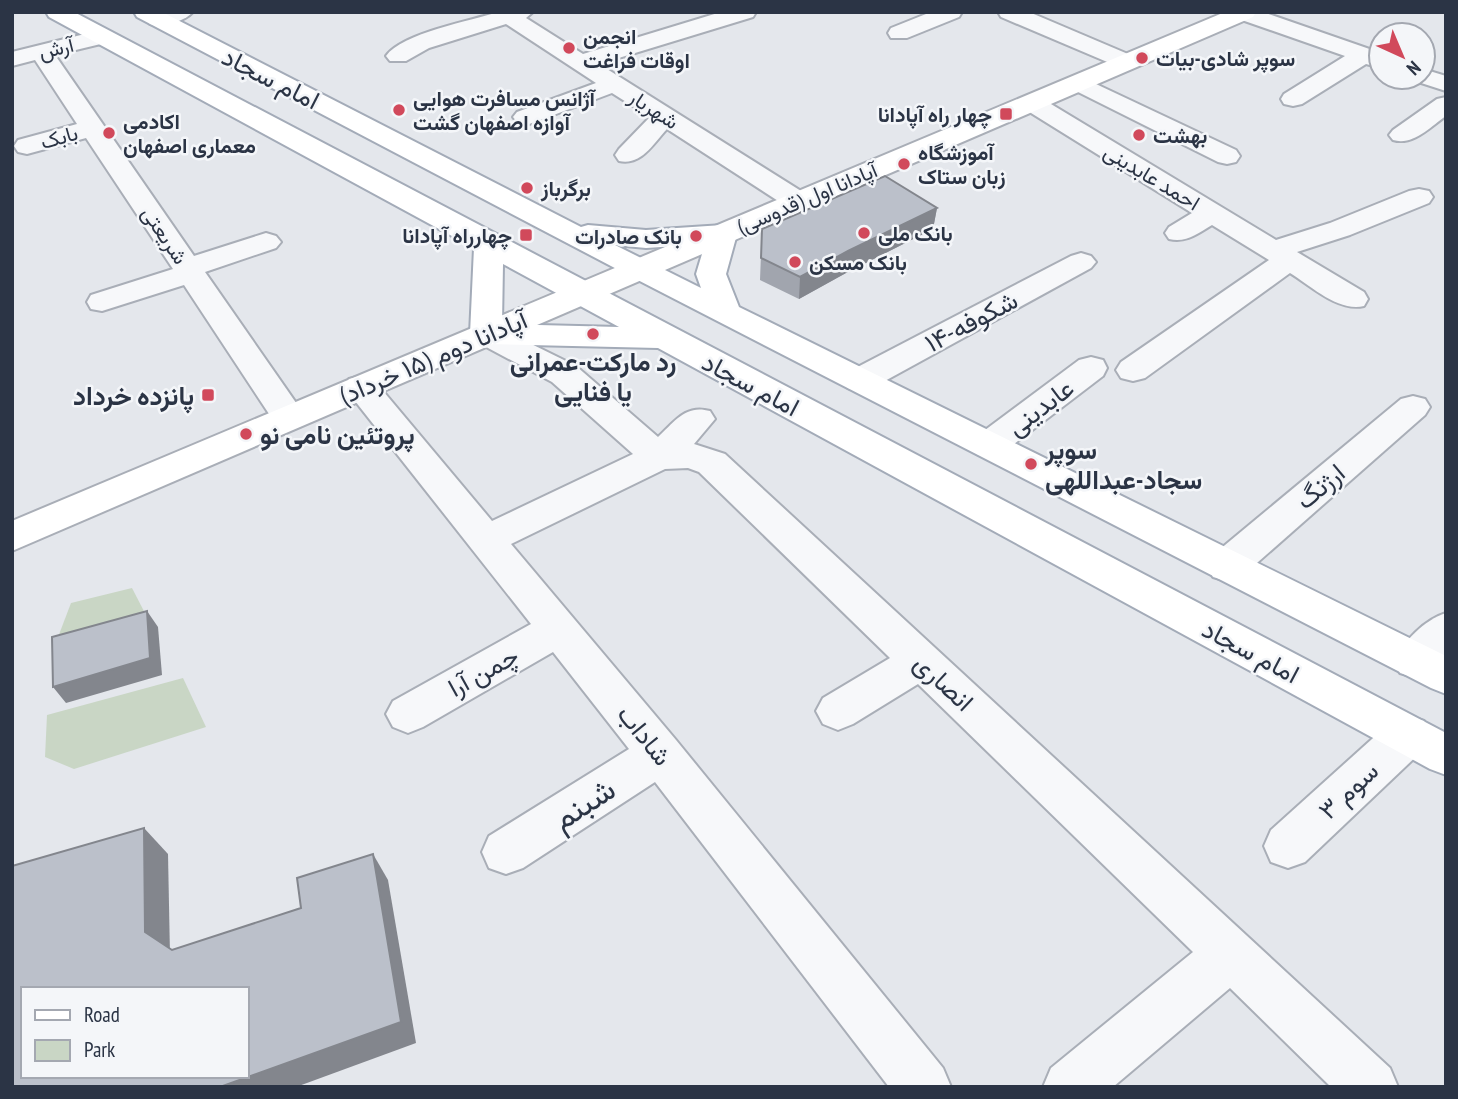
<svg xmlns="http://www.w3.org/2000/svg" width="1458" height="1099" viewBox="0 0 1458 1099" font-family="'PT Sans Narrow',Vazirmatn,sans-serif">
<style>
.green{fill:#c9d6c5}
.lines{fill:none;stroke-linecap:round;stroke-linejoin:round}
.street-casing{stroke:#a9aeb7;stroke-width:4}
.secondary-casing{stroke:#a9aeb7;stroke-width:4}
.primary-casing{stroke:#a3abb8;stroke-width:4}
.street{fill:#f7f8fa;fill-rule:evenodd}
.secondary{fill:#fff;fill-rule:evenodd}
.primary{fill:#fff;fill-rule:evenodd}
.wall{fill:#a1a5ae}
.shaded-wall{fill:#83868d}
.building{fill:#bbc0ca;stroke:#83868d;stroke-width:2;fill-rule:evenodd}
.poi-dot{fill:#d1495b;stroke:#f4f6f9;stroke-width:2.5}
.labels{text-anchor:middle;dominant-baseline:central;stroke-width:5;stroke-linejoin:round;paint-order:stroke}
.far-poi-label{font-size:21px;font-weight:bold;fill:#2b3445;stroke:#f4f6f9;text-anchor:start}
.far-street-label{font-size:21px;fill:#2b3445;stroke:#f4f6f9}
.street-label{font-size:26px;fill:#2b3445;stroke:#f4f6f9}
.poi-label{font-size:26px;font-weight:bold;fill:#2b3445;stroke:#f4f6f9;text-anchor:start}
.near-street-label{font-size:32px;fill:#2b3445;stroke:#f4f6f9}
</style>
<rect width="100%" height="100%" fill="#e4e7ec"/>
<g class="green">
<polygon points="132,588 148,619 55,645 71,603"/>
<polygon points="183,678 206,727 74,769 45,757 47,715"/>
</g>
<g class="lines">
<defs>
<g id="street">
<path d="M157,12H193C184,22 163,27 150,24L147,19L150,14Z"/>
<path d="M498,12H533L526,18L583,54L721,12H756L753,17L599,64L809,196L813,202L809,208L799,210L789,208L667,129C653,144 641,166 619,161L615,155L619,149L650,117L612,93L535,122L526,125L517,122L513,117L517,112L596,83L506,24L429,48L406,61H390L386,56C402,33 471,21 498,12Z"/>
<polygon points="931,12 962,12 959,17 907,38 891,38 888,33 891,28"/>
<polygon points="998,12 1029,12 1135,57 1139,62 1135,67 1119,67 1001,17"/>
<polygon points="1233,12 1263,12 1381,53 1381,68 1366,64 1302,104 1293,106 1284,104 1281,99 1284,94 1345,56 1236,18"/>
<polygon points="101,30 109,32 112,37 109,42 55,55 194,256 266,233 276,236 281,242 276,248 205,272 301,410 306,418 301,426 289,430 277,426 184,285 102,311 91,309 87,302 91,295 173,269 86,138 27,154 18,152 14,146 18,140 77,124 35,60 12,66 12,52"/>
<polygon points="1423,69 1446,76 1446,91 1415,81 1412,77 1423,77"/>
<polygon points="1079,76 1236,150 1240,156 1236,162 1227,164 1218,162 1070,88 1067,83 1070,78"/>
<path d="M1032,96L1041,98L1276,240L1330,223L1409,191L1419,189L1429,191L1433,197L1429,203L1350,235L1297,252L1364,292L1368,299L1364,306C1338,312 1311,286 1290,273L1145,378L1133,381L1121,378L1116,370L1121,362L1269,260L1212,225C1197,234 1186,243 1169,239L1165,233L1169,227L1192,213L1023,108L1020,103L1023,98Z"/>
<path d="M1446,97V116C1430,127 1413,146 1393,140L1389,135L1393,130L1437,99Z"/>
<polygon points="1081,253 1091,256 1096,262 1091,268 872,388 860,391 848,388 843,380 848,372 1071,256"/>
<path d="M486,324L497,327L576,366L658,437C675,421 686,404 710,411L715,419L694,444L725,454L1390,1068L1398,1087H1331L1230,988L1113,1087H1043L1051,1068L1193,952L918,684L853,724L838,730L823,724L816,711L823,698L890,658L699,472L688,468L665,469L511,544L676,740L943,1068L951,1087H889L655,782L523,868L506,874L489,868L482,852L489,836L629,749L553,652L423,727L408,733L393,727L386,714L393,701L531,624L344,387L349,379L361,376L373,379L492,521L633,454L552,382L475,341L470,334L475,327Z"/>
<polygon points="1091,357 1103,360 1107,368 1103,376 1001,454 989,457 977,454 971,445 977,436 1079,360"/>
<polygon points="1413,396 1425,399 1430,407 1425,415 1241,577 1227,581 1213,577 1207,566 1213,555 1401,399"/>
<path d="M1446,613V656C1431,672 1422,681 1400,673L1394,661C1404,641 1424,620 1446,613Z"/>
<polygon points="1408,716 1424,721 1430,735 1424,749 1305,862 1288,868 1271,862 1264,846 1271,830 1392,721"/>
</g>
<polygon id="secondary" points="1225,12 1256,12 1253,17 12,551 12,521"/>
<g id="primary">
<path d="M46,12H74L1446,733V775L1430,769L658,348L486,344L475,341L470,334L474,248L49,17ZM503,264L619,327L502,324Z"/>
<path d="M134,12H162L581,227L588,225L646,230L723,225L733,228L737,234L726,274L739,307L1446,656V694L1431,688L630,276L137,17ZM705,244L696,274L701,288L615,245L646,248Z"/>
</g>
</defs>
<use href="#street" class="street-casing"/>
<use href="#secondary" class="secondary-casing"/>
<use href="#primary" class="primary-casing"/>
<use href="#street" class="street"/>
<use href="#secondary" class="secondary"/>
<use href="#primary" class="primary"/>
</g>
<polygon class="wall" points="937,208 933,229 846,273 799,299 760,280 762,229"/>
<g class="shaded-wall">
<polygon points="937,208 933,229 846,273 799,299 800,277 848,251"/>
<polygon points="147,611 158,627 162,675 66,703 53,687"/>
<polygon points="144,828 168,854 170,956 145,932"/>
<polygon points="373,854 388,880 416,1043 296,1087 220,1087"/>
</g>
<g class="building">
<polygon points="885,176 937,208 848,251 800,277 761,258 762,229"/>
<polygon points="147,611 150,658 53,687 52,637"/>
<path d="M144,828L145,932L172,950L301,908L297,878L373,854L401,1022L220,1087H12V866ZM23,989H247V1076H23Z"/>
</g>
<g class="poi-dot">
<circle cx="569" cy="48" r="7"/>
<circle cx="1142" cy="58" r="7"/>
<circle cx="399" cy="110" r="7"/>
<rect x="999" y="107" width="14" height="14" rx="3.5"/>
<circle cx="109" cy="133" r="7"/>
<circle cx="1139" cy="135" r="7"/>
<circle cx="904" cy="164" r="7"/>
<circle cx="527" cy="188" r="7"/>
<circle cx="864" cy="233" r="7"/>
<rect x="519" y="228" width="14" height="14" rx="3.5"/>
<circle cx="696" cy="236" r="7"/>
<circle cx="795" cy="262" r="7"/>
<circle cx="593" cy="334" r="7"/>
<rect x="201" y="388" width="14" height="14" rx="3.5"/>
<circle cx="246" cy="434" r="7"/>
<circle cx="1031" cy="464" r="7"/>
</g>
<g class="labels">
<g class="far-poi-label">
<text x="583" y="36">انجمن<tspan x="583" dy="24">اوقات فراغت</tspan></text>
<text x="1156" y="58">سوپر شادی-بیات</text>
<text x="413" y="98">آژانس مسافرت هوایی<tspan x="413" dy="24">آوازه اصفهان گشت</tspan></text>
<text x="992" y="114" text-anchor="end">چهار راه آپادانا</text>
<text x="123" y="121">اکادمی<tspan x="123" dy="24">معماری اصفهان</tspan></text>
<text x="1153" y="135">بهشت</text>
<text x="918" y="152">آموزشگاه<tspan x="918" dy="24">زبان ستاک</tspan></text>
<text x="541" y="188">برگرباز</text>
<text x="878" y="233">بانک ملی</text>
<text x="512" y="235" text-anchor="end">چهارراه آپادانا</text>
<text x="682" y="236" text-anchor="end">بانک صادرات</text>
<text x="809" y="262">بانک مسکن</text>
</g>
<g class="far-street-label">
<text transform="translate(56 48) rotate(-14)">آرش</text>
<text transform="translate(654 109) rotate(33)">شهریار</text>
<text transform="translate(59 137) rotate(-16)">بابک</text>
<text transform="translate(1152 177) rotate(31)">احمد عابدینی</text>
<text transform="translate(807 198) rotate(-23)">آپادانا اول (قدوسی)</text>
<text transform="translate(165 235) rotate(56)">شریعتی</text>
</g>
<g class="street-label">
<text transform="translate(271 78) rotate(27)">امام سجاد</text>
<text transform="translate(971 321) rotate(-28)">۱۴-شکوفه</text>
<text transform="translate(433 357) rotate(-23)">آپادانا دوم (۱۵ خرداد)</text>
<text transform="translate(751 384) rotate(28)">امام سجاد</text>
<text transform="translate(1040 407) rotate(-37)">عابدینی</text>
<text transform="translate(1320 486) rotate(-40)">ارژنگ</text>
<text transform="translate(1251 651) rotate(28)">امام سجاد</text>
<text transform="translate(483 671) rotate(-29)">چمن آرا</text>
<text transform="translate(944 682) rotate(43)">انصاری</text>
<text transform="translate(645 735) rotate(51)">شاداب</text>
<text transform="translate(1348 790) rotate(-43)">سوم ۳</text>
</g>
<g class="poi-label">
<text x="593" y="361" text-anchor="middle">رد مارکت-عمرانی<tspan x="593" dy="30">یا فنایی</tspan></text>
<text x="194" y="395" text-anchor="end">پانزده خرداد</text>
<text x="260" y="434">پروتئین نامی نو</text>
<text x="1045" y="449">سوپر<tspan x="1045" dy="30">سجاد-عبداللهی</tspan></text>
</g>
<g class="near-street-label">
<text transform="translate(583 803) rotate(-33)">شبنم</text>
</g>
</g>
<rect width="1458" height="1099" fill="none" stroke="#2b3445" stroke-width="28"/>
<rect x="21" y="987" width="228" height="91" fill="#f4f6f9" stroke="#a4a8b1" stroke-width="2"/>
<rect x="35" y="1010" width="35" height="10" fill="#ffffff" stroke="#a4a8b1" stroke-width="2"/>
<text x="84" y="1022" font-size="21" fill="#2b3445">Road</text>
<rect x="35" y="1040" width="35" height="21" fill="#c9d6c5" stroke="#a4a8b1" stroke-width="2"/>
<text x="84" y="1057" font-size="21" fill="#2b3445">Park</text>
<g transform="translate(1402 56) rotate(136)"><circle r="33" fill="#f4f6f9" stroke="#a4a8b1" stroke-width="2"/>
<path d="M0-5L12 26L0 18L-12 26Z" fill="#d1495b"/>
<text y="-10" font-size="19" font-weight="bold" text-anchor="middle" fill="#2b3445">N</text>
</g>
</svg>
